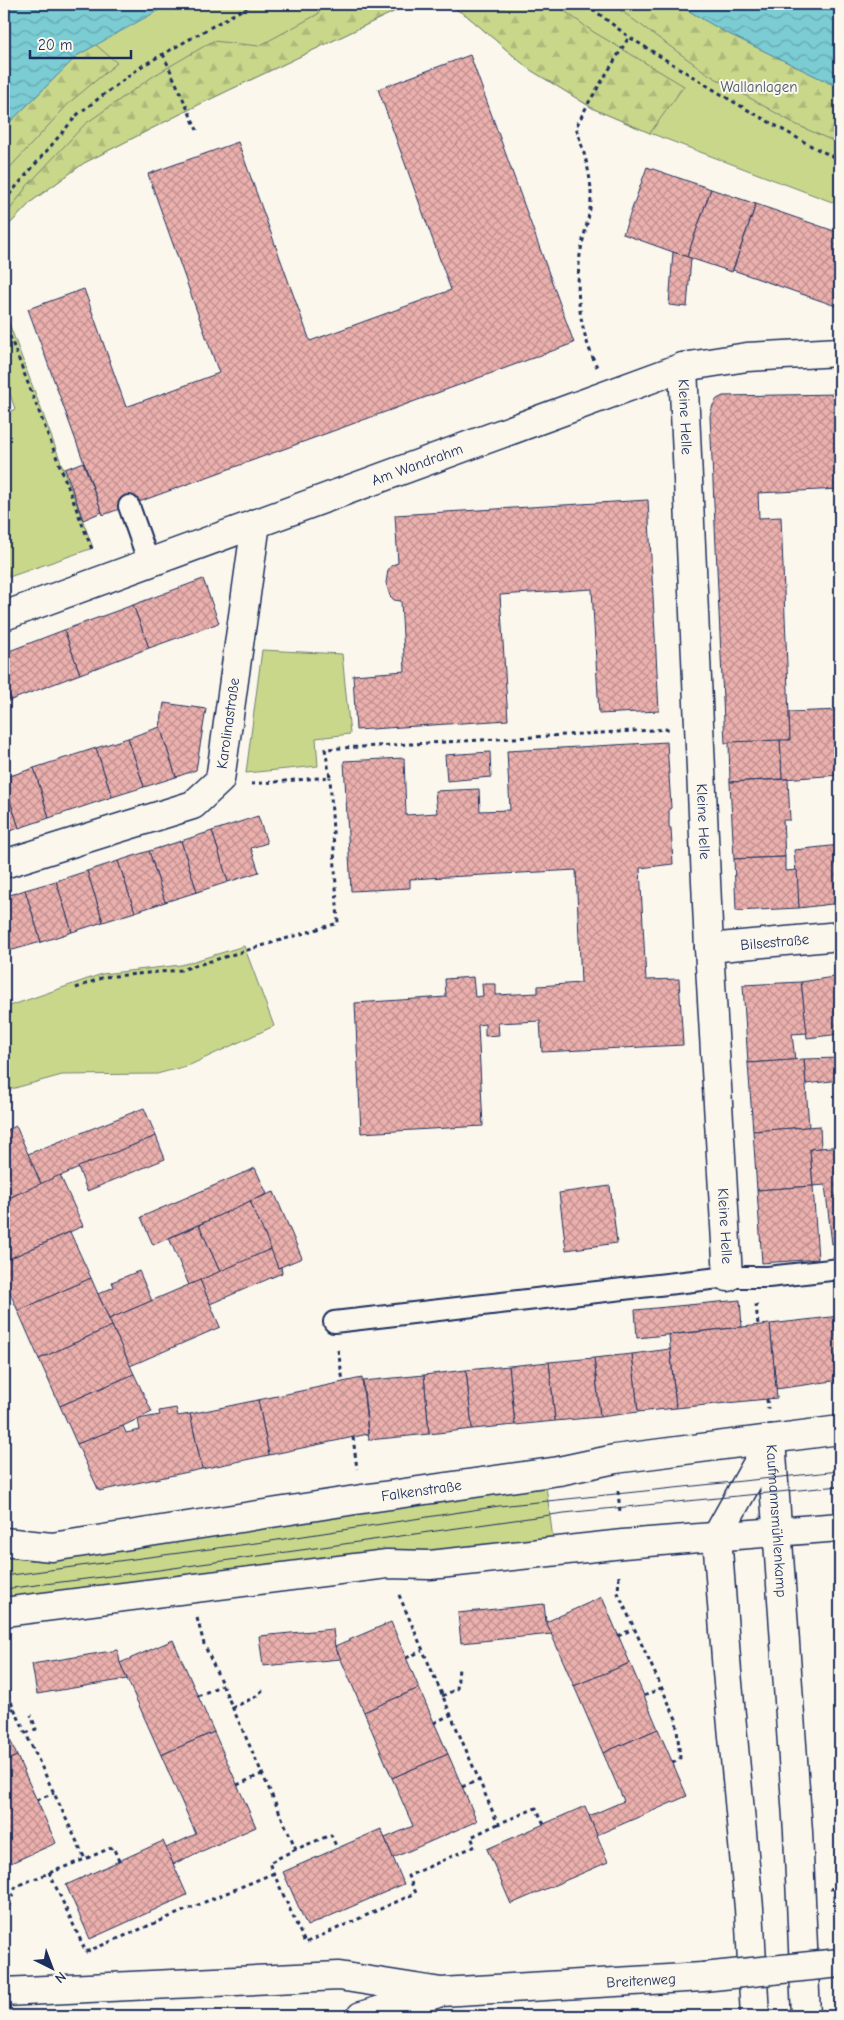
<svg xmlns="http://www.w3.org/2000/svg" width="844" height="2020" viewBox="0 0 844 2020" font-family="'Comic Neue',sans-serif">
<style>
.green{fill:#c9d78a;stroke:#728374}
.forest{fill:url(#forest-firs);stroke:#728374}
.water{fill:url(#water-waves);stroke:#558da4}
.building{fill:url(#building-cross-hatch);stroke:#1b2f5e}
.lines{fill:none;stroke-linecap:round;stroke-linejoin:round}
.service-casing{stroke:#1b2f5e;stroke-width:24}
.minor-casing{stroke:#1b2f5e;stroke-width:31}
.tertiary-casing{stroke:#1b2f5e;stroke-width:31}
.trunk-casing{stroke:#1b2f5e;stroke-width:31}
.path{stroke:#1b2f5e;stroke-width:3;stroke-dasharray:4 4;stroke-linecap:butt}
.service{stroke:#fbf7ec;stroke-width:20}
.minor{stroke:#fbf7ec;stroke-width:28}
.tertiary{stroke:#fbf7ec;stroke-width:28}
.trunk{stroke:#fbf7ec;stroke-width:28}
.tram{stroke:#1b2f5e;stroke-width:1}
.trunk-bridge-casing{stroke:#1b2f5e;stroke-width:31;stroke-linecap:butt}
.trunk-bridge{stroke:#fbf7ec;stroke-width:28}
.labels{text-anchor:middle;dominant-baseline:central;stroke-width:4;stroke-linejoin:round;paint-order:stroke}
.park-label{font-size:15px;fill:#465969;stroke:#fbf7ec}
.street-label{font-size:15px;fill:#1b2f5e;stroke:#fbf7ec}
</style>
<defs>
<pattern id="forest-firs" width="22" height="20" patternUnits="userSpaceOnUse" patternTransform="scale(1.25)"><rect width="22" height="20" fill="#c9d78a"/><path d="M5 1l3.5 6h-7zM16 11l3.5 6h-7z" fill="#acb97a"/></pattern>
<pattern id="water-waves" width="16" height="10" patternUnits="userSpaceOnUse" patternTransform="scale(1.25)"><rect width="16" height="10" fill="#7bccd3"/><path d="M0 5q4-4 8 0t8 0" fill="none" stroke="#64a6ae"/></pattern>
<pattern id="building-cross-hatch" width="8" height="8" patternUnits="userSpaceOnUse" patternTransform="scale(1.25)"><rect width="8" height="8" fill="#ecb0ad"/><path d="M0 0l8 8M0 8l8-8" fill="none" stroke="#be9090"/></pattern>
</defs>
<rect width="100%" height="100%" fill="#fbf7ec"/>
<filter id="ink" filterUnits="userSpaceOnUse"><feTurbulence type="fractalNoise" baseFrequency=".02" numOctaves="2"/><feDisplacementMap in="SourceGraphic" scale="10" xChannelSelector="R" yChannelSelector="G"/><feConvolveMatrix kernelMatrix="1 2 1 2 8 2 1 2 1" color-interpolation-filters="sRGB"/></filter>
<g filter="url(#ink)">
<g class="green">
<polygon points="4,4 410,4 198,105 84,163 32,201 4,230"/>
<polygon points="442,4 840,4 840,205 650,133 594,109 529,69 466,15 450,6"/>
<polygon points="4,310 93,548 9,577 4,562 4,415 15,409 4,377"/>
<polygon points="262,650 342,654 350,734 316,738 318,766 246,773"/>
<polygon points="244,946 274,1026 190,1065 157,1074 62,1075 4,1091 4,1008 102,974 181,965"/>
<polygon points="546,1486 553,1539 442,1551 419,1550 307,1561 4,1602 4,1557 31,1560"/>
</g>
<g class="forest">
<polygon points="323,4 410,4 198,105 84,163 32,201 4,230 4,218 27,186 85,124 155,75 213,41 259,46 318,14"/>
<polygon points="442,4 555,4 592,31 684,86 650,133 594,109 529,69 466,15 450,6"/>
<polygon points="612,4 677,4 723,31 840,88 840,144 797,125 708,74"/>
<polygon points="96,45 117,63 70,102 4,174 4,128 78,55"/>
</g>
<g class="water">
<polygon points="4,4 170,4 78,55 4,128"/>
<polygon points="677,4 840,4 840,88 723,31"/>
</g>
<g class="building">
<polygon points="470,55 574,343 103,515 28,309 84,289 126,407 219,373 148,174 238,142 310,341 451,290 378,89"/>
<polygon points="647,167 711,189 687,257 623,234"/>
<polygon points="711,189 756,204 732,272 687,257"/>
<polygon points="756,204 840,233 840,296 836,306 733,270"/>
<polygon points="673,252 691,258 687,307 669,305"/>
<polygon points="840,394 840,489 758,493 759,518 781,517 790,740 725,743 710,416 713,405 717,399 723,396"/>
<polygon points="83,462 102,512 83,520 65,469"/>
<polygon points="648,500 659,711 599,714 592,589 500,595 508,720 356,730 353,675 405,671 401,601 394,600 390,596 386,583 388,570 392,565 398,563 395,515"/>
<polygon points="203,579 219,623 149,648 133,605"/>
<polygon points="133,605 149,648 80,674 64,630"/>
<polygon points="64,630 80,674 11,700 4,680 4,653"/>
<polygon points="4,680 11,700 4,703"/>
<polygon points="164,703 206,709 196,770 176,777 160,727"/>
<polygon points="840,710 840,775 782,779 780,740 790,740 789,712"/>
<polygon points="160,727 176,777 144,787 128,738"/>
<polygon points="128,738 144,787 112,797 96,748"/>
<polygon points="780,740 782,779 730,782 729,742"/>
<polygon points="667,742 671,808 669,809 669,827 671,828 673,864 640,868 646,980 679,979 683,1045 542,1052 540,1021 498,1023 499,1035 485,1036 485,1024 478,1025 483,1126 361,1133 355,1003 446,997 445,979 473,977 475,997 483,996 482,984 496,984 496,995 538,993 538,986 581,983 576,870 410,879 410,888 351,891 344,761 404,758 406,815 437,813 435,791 479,789 480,811 510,810 507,751"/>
<polygon points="96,748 112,797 49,818 34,768"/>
<polygon points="490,752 491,777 447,781 445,755"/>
<polygon points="34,768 49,818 19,828 4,783 4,778"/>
<polygon points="788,779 790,820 783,820 785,857 734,859 730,782"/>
<polygon points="4,783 19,828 4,833"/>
<polygon points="258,816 267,843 251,848 259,872 228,882 212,831"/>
<polygon points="212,831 228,882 197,892 181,841"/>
<polygon points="181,841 197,892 165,902 149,851"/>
<polygon points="840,845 840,903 799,908 794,850"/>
<polygon points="149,851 165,902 135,912 118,861"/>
<polygon points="785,857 785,871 797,870 799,908 736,911 734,859"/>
<polygon points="118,861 135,912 103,922 87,871"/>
<polygon points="87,871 103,922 72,932 56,881"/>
<polygon points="56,881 72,932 41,942 25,890"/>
<polygon points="25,890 41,942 9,951 4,935 4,897"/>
<polygon points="4,935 9,951 4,953"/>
<polygon points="840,976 840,1034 807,1038 801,982"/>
<polygon points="801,982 807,1033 792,1034 795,1060 748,1063 743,985"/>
<polygon points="840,1058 840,1080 806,1084 804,1059"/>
<polygon points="804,1059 809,1127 753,1131 748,1063"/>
<polygon points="144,1108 156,1136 41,1184 28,1154"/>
<polygon points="16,1126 41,1184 4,1200 4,1132"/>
<polygon points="820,1126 821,1148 810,1149 813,1186 757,1190 753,1131"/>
<polygon points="156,1136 165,1159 87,1191 78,1167"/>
<polygon points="840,1146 840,1242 832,1244 825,1185 813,1186 810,1149"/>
<polygon points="255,1168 267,1194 153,1245 141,1217"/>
<polygon points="60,1175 83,1226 4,1261 4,1200"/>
<polygon points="610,1186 617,1243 566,1250 559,1193"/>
<polygon points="813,1186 818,1259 762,1263 757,1190"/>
<polygon points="274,1192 302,1258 278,1268 250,1201"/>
<polygon points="250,1201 271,1249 220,1272 199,1225"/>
<polygon points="199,1225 220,1272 189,1285 169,1238"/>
<polygon points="70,1232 91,1278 18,1311 4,1279 4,1261"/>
<polygon points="271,1249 278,1268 281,1267 282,1273 210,1304 200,1280"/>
<polygon points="139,1271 152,1301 109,1319 98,1294 114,1287 112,1282"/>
<polygon points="91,1278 112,1326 39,1359 18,1311"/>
<polygon points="200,1280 220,1327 130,1366 109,1319"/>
<polygon points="740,1300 742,1327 637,1338 635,1310"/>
<polygon points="840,1316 840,1380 776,1389 770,1324"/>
<polygon points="770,1324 777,1398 676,1408 669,1335"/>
<polygon points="112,1326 134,1374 60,1406 39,1359"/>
<polygon points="670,1349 676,1408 638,1412 632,1354"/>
<polygon points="632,1354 638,1412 600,1417 594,1358"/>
<polygon points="594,1358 600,1417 555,1421 549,1362"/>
<polygon points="549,1362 555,1421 515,1425 509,1366"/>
<polygon points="509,1366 515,1425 472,1429 466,1370"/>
<polygon points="466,1370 472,1429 429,1434 424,1375"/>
<polygon points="134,1374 152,1412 123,1426 77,1444 60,1406"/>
<polygon points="424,1375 429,1434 369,1440 363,1381"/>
<polygon points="362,1378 368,1434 269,1455 258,1400"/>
<polygon points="258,1400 269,1455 202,1469 190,1414"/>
<polygon points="176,1408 178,1416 190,1414 202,1469 99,1491 77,1444 123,1426 126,1433 140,1430 138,1419 160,1415 159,1411"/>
<polygon points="602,1597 630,1663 574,1686 546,1622"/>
<polygon points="544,1604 546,1622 552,1634 461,1643 458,1613"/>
<polygon points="391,1622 419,1688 364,1712 335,1646"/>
<polygon points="333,1629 335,1647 341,1659 263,1666 259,1636"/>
<polygon points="173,1640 214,1732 161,1755 120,1663"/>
<polygon points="118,1650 120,1663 127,1679 37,1694 32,1664"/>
<polygon points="630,1663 658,1729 603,1753 574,1686"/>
<polygon points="419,1688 448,1754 392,1778 364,1712"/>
<polygon points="4,1725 17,1756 4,1762"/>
<polygon points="658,1729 687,1796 597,1835 589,1816 624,1801 603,1753"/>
<polygon points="214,1732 256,1827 173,1864 166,1848 196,1834 161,1755"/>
<polygon points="448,1754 477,1821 393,1858 385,1838 413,1826 392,1778"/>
<polygon points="17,1756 56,1843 4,1866 4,1762"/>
<polygon points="585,1806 608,1862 511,1904 487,1849"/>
<polygon points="381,1829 404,1884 307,1926 283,1872"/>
<polygon points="163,1841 187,1895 90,1939 66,1885"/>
</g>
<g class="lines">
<defs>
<g id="service">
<polyline points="129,506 149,563"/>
<polyline points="334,1322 728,1277 768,1277 840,1269"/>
</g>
<g id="minor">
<path id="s1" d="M683,367L709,948L728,1277"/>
<path id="s2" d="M4,616L683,367L747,357L840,352"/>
<path id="s3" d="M4,864L193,805L220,780L256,523"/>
<path id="s4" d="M709,948L840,936"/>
</g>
<g id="tertiary">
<path id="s5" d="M771,1439L798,1832L806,2016"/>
<path id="s6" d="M4,1542L52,1547L362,1499L559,1471L615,1459L840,1430"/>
<polyline points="4,1612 387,1564 430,1565 623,1544 840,1527"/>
<polyline points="755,2016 749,1908 727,1672 717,1536 771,1439"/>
</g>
<g id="trunk">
<path id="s7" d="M4,1992L339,1976L441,1992L703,1977"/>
<polyline points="361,2016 435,1994"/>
</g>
</defs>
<use href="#service" class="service-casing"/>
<use href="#minor" class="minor-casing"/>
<use href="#tertiary" class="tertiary-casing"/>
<use href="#trunk" class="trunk-casing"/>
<g class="path">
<polyline points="586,4 629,37 732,101 815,148 840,160"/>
<polyline points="163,54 197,130"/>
<polyline points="4,201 78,114 142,66 252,4"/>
<polyline points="4,321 93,552"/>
<path d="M597,367C580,332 575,294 580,255C583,236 590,217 591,199C592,175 583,150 576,127L589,102L629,37"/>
<polyline points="251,784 330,777 325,749 669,729"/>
<polyline points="76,988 104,977 181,970 338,923 330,777"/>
<polyline points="756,1304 758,1325"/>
<polyline points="338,1350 343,1381"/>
<polyline points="767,1399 768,1409"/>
<polyline points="353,1437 357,1469"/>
<polyline points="618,1491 620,1512"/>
<polyline points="619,1576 618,1593 676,1719 680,1758 673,1763"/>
<polyline points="399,1595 498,1824 536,1808 544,1824"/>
<polyline points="197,1618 204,1644 296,1849 331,1835 337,1848"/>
<polyline points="618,1636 633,1629"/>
<polyline points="406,1658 422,1651"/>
<polyline points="4,1687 85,1859 113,1847 119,1861"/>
<polyline points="198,1696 222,1685"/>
<polyline points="442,1696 457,1689 459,1668"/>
<polyline points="644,1696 661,1688"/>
<polyline points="232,1708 255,1697 265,1688"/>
<polyline points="4,1713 14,1708"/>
<polyline points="434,1723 450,1715"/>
<polyline points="26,1733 36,1729 31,1715"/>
<polyline points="237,1785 262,1774"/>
<polyline points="462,1787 479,1780"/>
<polyline points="37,1800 54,1793"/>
<polyline points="296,1849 269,1863 305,1943 416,1893 408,1876 475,1846 471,1837 498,1824"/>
<polyline points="49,1872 86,1952 274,1873"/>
<polyline points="830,1889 840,1888"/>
<polyline points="4,1920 16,1886 85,1859"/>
</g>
<use href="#service" class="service"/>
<use href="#minor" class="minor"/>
<use href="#tertiary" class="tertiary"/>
<use href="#trunk" class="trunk"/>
<g class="tram">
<polyline points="4,1576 271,1541 499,1506 840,1471"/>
<polyline points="4,1589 159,1570 564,1513 840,1486"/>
</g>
<defs>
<polyline id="trunk-bridge" points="703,1977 840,1963"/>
</defs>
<use href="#trunk-bridge" class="trunk-bridge-casing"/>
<use href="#trunk-bridge" class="trunk-bridge"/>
</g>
</g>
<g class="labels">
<g class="park-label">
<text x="759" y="87">Wallanlagen</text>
</g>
<g class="street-label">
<text stroke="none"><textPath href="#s1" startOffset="50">Kleine Helle</textPath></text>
<text stroke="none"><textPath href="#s2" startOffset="440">Am Wandrahm</textPath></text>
<text stroke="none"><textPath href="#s3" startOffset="292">Karolinastraße</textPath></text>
<text stroke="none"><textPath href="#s1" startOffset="455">Kleine Helle</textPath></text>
<text stroke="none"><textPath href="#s4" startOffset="66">Bilsestraße</textPath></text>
<text stroke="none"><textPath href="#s1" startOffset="860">Kleine Helle</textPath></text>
<text stroke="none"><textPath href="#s6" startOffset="422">Falkenstraße</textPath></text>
<text stroke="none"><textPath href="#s5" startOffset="82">Kaufmannsmühlenkamp</textPath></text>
<text stroke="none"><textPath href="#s7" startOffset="639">Breitenweg</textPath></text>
</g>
</g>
<rect width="844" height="2020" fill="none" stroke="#fbf7ec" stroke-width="20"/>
<rect x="10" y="10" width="824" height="2000" fill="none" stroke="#1b2f5e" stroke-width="2" filter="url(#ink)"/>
<g transform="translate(52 1968) rotate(138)" stroke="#fbf7ec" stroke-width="4" paint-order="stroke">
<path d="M0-4L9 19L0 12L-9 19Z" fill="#1b2f5e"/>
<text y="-8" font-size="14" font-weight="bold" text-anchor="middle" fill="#1b2f5e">N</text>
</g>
<path d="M30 50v8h101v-8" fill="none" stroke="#1b2f5e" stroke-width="2.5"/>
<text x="38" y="50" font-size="15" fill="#1b2f5e" stroke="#fbf7ec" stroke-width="4" paint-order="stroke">20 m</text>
</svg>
